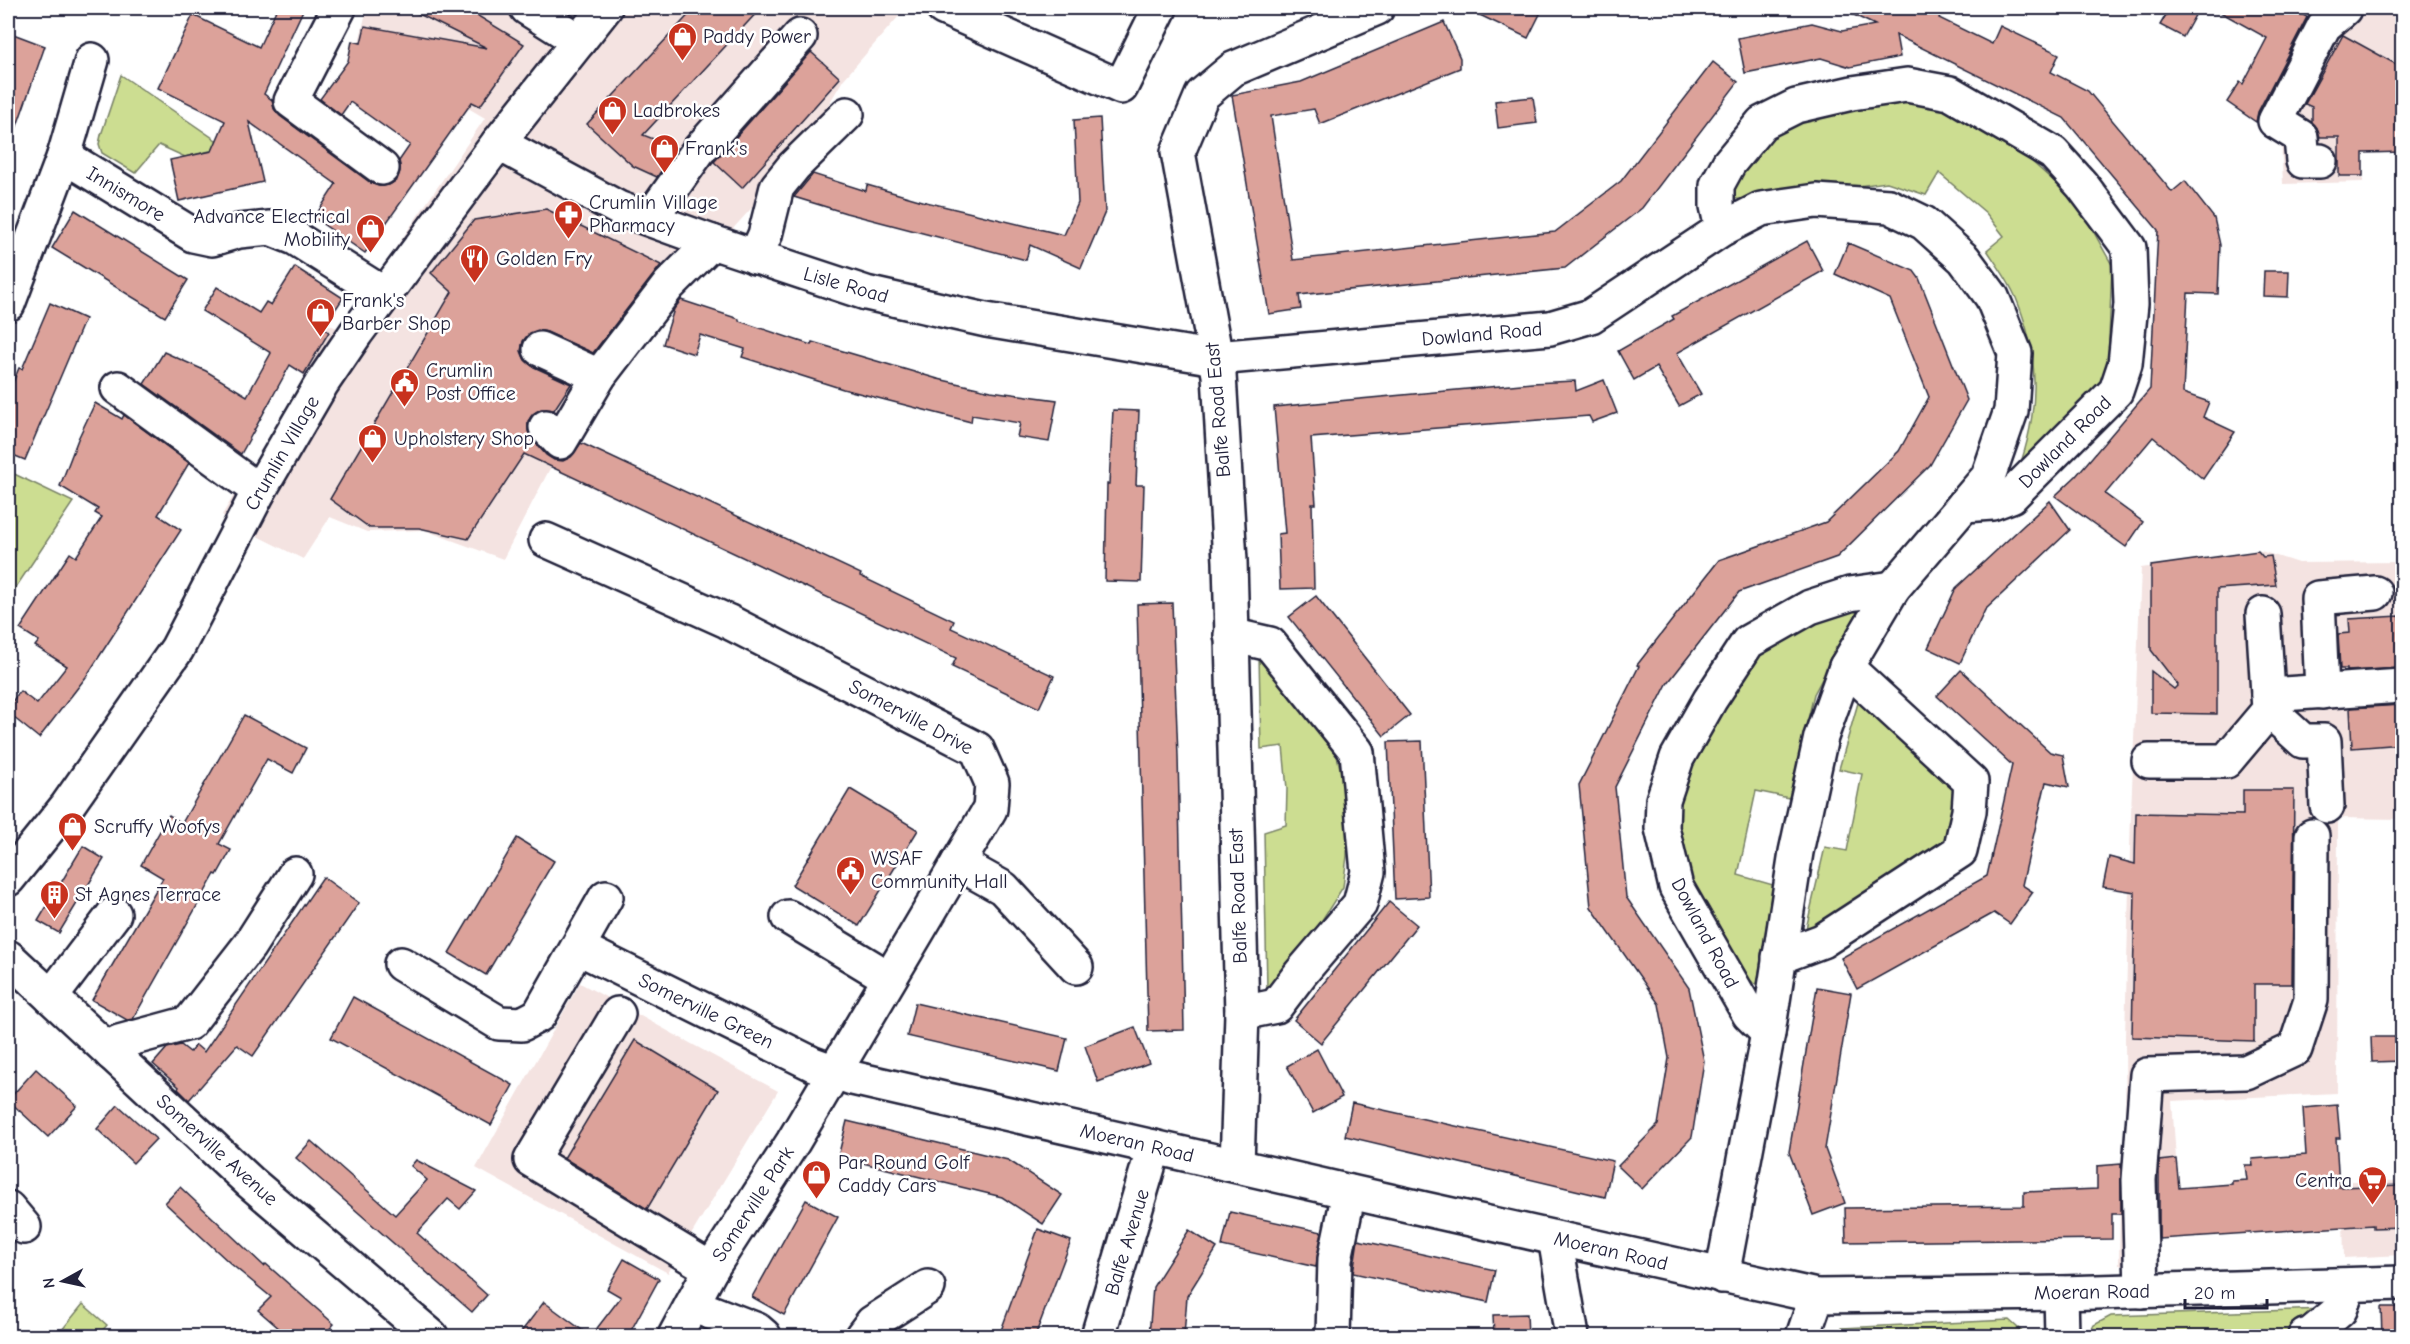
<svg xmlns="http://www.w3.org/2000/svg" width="2410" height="1344" viewBox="0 0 2410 1344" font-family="'Comic Neue',sans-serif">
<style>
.built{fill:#f4e3e1}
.green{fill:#ccdd91;stroke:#778066;stroke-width:1.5}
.building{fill:#dca29a;stroke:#22223b;stroke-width:1.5}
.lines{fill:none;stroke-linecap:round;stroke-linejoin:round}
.minor-casing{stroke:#22223b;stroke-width:38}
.minor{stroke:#fff;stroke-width:33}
.labels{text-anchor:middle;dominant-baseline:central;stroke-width:5;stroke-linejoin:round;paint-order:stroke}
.poi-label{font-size:20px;fill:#22223b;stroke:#fff;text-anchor:start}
.street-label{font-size:20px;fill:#22223b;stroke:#fff}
</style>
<rect width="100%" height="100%" fill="#fff"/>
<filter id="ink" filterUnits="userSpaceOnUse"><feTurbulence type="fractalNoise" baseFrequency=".0167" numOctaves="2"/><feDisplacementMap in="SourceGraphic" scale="12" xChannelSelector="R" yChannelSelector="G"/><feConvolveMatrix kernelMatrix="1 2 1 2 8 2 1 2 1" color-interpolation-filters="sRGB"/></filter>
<g filter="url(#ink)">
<g class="built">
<polygon points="367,8 906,8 843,80 798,157 699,266 558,453 503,559 424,530 367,532 330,517 303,559 257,536 222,515 306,377 273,350 295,312 340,329 485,118 407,72 354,64"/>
<polygon points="2342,8 2402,8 2402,139 2363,139 2363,182 2283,184 2281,138"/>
<polygon points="2261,551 2298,563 2402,562 2402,819 2338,818 2337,1093 2172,1101 2176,1159 2152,1161 2158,1264 2119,1265 2120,1194 2126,1193 2125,1037 2131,813 2141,568"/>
<polygon points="580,983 778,1091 668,1273 476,1168"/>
<polygon points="2342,1181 2402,1181 2402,1255 2344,1258"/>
</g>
<g class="green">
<polygon points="121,75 226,147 185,157 159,145 135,173 102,153 99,144 101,135"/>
<path d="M1886,97L1941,104L2021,152L2077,202L2112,265L2108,364L2105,377L2017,474C2039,414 2041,358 2016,298C2009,281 1997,265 1987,250L2004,236L1986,213L1939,173L1926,195L1887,182L1748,201L1727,197L1736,172L1780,120Z"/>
<polygon points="8,471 73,502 8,599"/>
<polygon points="1849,603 1857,613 1814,694 1789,798 1756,791 1738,875 1773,885 1757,985 1734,969 1685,892 1672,840 1678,790 1742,668 1783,631"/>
<polygon points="1259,655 1337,756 1346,793 1348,824 1347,856 1343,887 1315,931 1267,989 1264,832 1286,825 1287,789 1283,746 1261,749"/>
<polygon points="1862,689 1958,780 1964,825 1934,858 1805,933 1825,847 1847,851 1862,774 1839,769"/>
<polygon points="83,1304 107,1325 98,1336 57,1336"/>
<polygon points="2327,1309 2311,1327 2275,1336 2088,1336 2094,1325 2111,1316"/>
<polygon points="2009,1320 2027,1336 1838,1336 1842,1328"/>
</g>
<g class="building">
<polygon points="277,8 304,8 264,94 272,100 274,109 280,116 371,183 379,186 389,185 397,180 400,171 399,161 410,145 350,102 341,115 320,99 348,61 352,41 361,43 365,26 487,48 407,8 465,8 524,44 480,106 472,102 365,253 314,218 336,184 249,122 263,182 179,201 170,160 212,151 225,121 158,88 193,15 259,47"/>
<polygon points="695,8 761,8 643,135 677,148 657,177 633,166 587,124"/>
<polygon points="1465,8 1543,8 1528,38"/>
<polygon points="1839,8 1944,8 1939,18 1992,44 2000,26 2059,54 2051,72 2088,91 2172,192 2185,181 2214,218 2220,245 2218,294 2188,293 2183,393 2209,402 2203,417 2235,432 2203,479 2153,437 2105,494 2143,522 2126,547 2055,496 2076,476 2150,389 2158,230 2064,118 1896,35 1900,57 1850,67 1821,58 1745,73 1738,38 1812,23 1842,31 1875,25"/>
<polygon points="2170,8 2199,8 2183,37 2160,25"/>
<polygon points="2213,8 2289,8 2307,17 2258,112 2256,122 2227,102 2240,82 2243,84 2267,38"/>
<polygon points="1444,22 1460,58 1460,68 1320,124 1314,109 1271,116 1293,260 1555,232 1621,181 1713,62 1738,82 1642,208 1565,268 1299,295 1301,309 1269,314 1232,95 1301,82"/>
<polygon points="8,32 45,46 11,143 8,142"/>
<polygon points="2343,35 2403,68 2403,152 2363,153 2363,176 2339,176 2339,137 2320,137 2317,128 2312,122 2312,107 2305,104"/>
<polygon points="811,52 840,78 742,188 714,162"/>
<polygon points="1533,97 1537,123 1498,128 1495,101"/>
<polygon points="1100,118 1105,212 1081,268 1030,245 1026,260 846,213 794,197 813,174 866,191 867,185 926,202 1064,235 1078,203 1074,120"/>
<polygon points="546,209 661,265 593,353 547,332 538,330 530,333 523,341 521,351 525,360 532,366 571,384 554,410 541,409 533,414 528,421 528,431 532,439 546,455 554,460 563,461 571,457 581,443 861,574 860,576 954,621 951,628 1054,676 1039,708 952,667 956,658 524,454 468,539 419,528 370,528 330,499 452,292 431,273 474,220"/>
<polygon points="75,210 188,280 165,317 52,248"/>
<polygon points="1807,241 1823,271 1677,353 1701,394 1679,406 1656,367 1634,380 1618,351 1674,319 1672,316"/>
<polygon points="1848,243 1914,271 1919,278 1967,400 1930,465 1837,557 1739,592 1667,684 1615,787 1626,897 1689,988 1704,1061 1692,1137 1642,1189 1618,1166 1658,1125 1669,1058 1659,1004 1591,907 1579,785 1639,666 1637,665 1719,560 1826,522 1899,451 1929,397 1890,299 1835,274"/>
<polygon points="295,267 343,298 323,328 329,332 304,374 290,365 241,454 144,384 164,352 206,371 247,396 271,353 202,311 217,287 259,313 266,302 271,305"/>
<polygon points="2264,271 2289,271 2288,297 2263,296"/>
<polygon points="681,300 739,319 739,321 811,345 812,342 938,379 991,391 1057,400 1049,442 1017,437 1020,423 972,415 971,422 843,389 742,357 745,349 700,335 694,354 663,344 674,309"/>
<polygon points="50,303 85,319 25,460 8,453 8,394 19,368 22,369"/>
<polygon points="1604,380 1617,413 1592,422 1589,416 1311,438 1316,504 1312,504 1314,588 1280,589 1278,534 1285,533 1274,407 1532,383 1575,381 1576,391"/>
<polygon points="95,403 122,419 124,415 189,463 158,515 181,530 86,677 39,738 8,713 8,707 20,691 37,704 67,666 35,646 39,641 20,629 70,553 76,557 102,517 95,513 98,509 60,486 78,439"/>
<polygon points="1113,410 1139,411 1136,485 1144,485 1141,582 1105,581 1107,484 1109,484"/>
<polygon points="2050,501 2070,530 1985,610 1960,663 1928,648 1956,588"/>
<polygon points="2258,551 2263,557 2271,556 2276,585 2217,589 2217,714 2151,713 2151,671 2174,689 2178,685 2151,650 2151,566"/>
<polygon points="1316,596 1410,715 1384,736 1289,617"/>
<polygon points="1172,603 1178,756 1184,1030 1148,1031 1137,604"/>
<polygon points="2400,616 2403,668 2347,671 2347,669 2340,669 2338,634 2350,633 2349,619"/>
<polygon points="1961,670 2050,752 2063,755 2069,787 2046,782 2022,885 2033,892 2010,924 1994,913 1857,989 1841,958 1987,876 2012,765 1937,696"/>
<polygon points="2403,705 2403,744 2352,748 2350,708"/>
<polygon points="244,715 306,748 293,773 267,759 219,844 231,850 217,875 215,874 133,1019 127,1020 92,1000 163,878 141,865 169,815 182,823"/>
<polygon points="1422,741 1429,897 1395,899 1388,742"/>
<polygon points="850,789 918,830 859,926 792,885"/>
<polygon points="2243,790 2294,790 2292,984 2254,984 2254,1041 2132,1037 2135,892 2103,887 2109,857 2135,864 2136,813 2243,815"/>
<polygon points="517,838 554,861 486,975 449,953"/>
<polygon points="83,846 104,859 59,933 38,921"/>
<polygon points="323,877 359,903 253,1056 237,1045 189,1100 178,1089 179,1087 153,1064 167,1048 181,1045 190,1052 196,1045 204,1052"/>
<polygon points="1389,902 1417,925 1321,1043 1294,1020"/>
<polygon points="1817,987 1851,993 1825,1149 1845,1203 1813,1215 1789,1152"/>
<polygon points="353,997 513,1085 491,1125 331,1038"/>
<polygon points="915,1003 1067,1038 1059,1071 907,1036"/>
<polygon points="1135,1027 1149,1063 1098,1082 1085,1046"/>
<polygon points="2371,1037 2403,1037 2403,1061 2372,1062"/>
<polygon points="635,1040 718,1090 647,1209 564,1158"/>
<polygon points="1317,1049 1342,1097 1313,1113 1287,1066"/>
<polygon points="36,1069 77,1106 48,1137 8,1100"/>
<polygon points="1352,1103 1613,1161 1605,1197 1345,1136"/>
<polygon points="118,1105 156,1139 133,1163 97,1129"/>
<polygon points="2337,1105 2340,1138 2336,1138 2339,1187 2403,1185 2403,1227 2373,1228 2373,1225 2159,1239 2159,1161 2176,1159 2179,1188 2232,1184 2232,1181 2247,1180 2245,1165 2253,1165 2252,1159 2306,1155 2303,1108"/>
<polygon points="847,1121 1008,1160 1062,1195 1043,1224 1002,1197 838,1157"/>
<polygon points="311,1141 395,1215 427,1180 411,1166 416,1160 476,1191 460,1209 448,1199 417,1233 487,1295 472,1312 296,1158"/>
<polygon points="2121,1164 2121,1214 2112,1214 2112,1239 1846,1242 1845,1208 2024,1206 2024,1192 2097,1189 2097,1166"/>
<polygon points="180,1187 264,1266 266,1264 334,1324 323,1336 288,1336 258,1310 271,1297 231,1264 165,1203"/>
<polygon points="806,1200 838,1217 784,1315 752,1297"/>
<polygon points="1230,1212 1322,1232 1316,1267 1222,1246"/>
<polygon points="1038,1229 1071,1241 1035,1336 999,1336"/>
<polygon points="1189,1230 1217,1248 1187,1296 1184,1336 1149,1336 1153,1287"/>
<polygon points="1358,1240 1495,1270 1488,1302 1353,1273"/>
<polygon points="624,1259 659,1279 628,1336 591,1336 621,1297 607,1289"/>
<polygon points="544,1302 590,1336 518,1336"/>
<polygon points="2381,1307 2403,1307 2403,1336 2382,1336"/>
<polygon points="1527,1314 1528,1336 1494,1336 1493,1315"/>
</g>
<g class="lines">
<defs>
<g id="minor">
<polyline points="339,8 291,101 382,168"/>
<polyline points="527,8 579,41"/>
<polyline points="943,8 1121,87 1160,8"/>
<polyline points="498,143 618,208 712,242 866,293 986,320 1216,358 1550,328 1591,316 1722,229 1761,209 1816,201 1889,206 1924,223 1964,259 1992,297 2015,353 2011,411 1988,477 1893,588 1846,667 1821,737 1796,852 1768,1033 1722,1276"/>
<polyline points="64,156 92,60"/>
<polyline points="2320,161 2303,161 2301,137 2275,121 2324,26 2344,9"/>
<polyline points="650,219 699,150 800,36"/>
<polyline points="1722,229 1717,206 1717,185 1729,163 1762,123 1796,106 1852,93 1907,85 1950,93 2053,153 2082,185 2129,248 2131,304 2125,364 2116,391 2011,496 1992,503 1964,505"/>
<polyline points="755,257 765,235 777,187 794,166 847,114"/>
<polyline points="8,304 64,156 193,235 212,239 239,231 270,228 295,238 384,294"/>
<polyline points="540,349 599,376"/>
<polyline points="118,388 259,491"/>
<polyline points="546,427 560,442 599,376 669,285 712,242"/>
<polyline points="546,540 727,621 977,749 992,783 990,809 793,1142 711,1269 675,1336"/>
<polyline points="1231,635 1270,644 1357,752 1368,872 1360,904 1301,973 1276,1006 1242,1013"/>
<polyline points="2322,692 2318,598 2375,593"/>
<polyline points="2268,695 2402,686"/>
<polyline points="2269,710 2303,741 2324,741 2327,806"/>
<polyline points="2149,761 2226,761 2269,710 2263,614"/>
<polyline points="958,863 1003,888 1076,967"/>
<polyline points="8,879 67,806 177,649 259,491 322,383 356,333 498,143 605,8"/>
<polyline points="788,917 889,978"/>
<polyline points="579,948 813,1064 852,1078 1425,1209 1817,1296 2061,1293 2402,1283"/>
<polyline points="8,957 250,1182 431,1336"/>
<polyline points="1779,957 1822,941 1960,851 1969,811 1971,782 1846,667"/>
<polyline points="401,964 499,1023 522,1024 539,1015 606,897"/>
<polyline points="51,997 114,914"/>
<polyline points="618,1014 531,1160 711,1269"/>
<polyline points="1768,1033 1749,1014 1676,887 1662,828 1663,800 1677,758 1710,700 1748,642 1810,607 1850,594 1893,588"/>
<polyline points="112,1054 119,1042 189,1023 249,946 295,874"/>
<polyline points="1237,1165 1242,1013 1230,561 1219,375 1178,152 1202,95 1233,69 1377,8"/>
<polyline points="8,1208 24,1227"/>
<polyline points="1555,1238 1572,1336"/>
<polyline points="2142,1291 2139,1180 2147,1075 2246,1072 2295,1049 2311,1000 2312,836"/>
<polyline points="2061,1293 2062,1336"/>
<polyline points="692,1305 757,1330 764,1336"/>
<polyline points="862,1336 872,1323 928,1287"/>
<polyline points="1098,1336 1154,1147"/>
<polyline points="1333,1336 1335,1259 1349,1192"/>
<polyline points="1803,1336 1817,1296"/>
<polyline points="2305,1336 2310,1335 2340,1310 2349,1285"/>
</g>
</defs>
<use href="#minor" class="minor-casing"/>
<use href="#minor" class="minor"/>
</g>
</g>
<defs>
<symbol id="shop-pin" viewBox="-11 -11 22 30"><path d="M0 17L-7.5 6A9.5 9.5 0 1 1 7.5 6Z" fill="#c8321e" stroke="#fff"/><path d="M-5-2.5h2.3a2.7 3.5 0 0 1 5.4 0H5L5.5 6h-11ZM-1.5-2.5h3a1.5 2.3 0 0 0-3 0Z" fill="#fff"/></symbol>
<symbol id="pharmacy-pin" viewBox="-11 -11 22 30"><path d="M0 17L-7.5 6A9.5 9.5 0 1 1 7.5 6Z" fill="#c8321e" stroke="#fff"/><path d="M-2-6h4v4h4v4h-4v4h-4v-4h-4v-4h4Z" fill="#fff"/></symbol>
<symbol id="restaurant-pin" viewBox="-11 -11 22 30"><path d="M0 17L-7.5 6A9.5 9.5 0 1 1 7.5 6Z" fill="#c8321e" stroke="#fff"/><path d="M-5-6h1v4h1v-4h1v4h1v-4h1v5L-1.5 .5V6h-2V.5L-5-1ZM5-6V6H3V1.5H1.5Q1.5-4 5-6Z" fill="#fff"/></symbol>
<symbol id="civic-pin" viewBox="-11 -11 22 30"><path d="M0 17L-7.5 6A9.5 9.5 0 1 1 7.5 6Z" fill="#c8321e" stroke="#fff"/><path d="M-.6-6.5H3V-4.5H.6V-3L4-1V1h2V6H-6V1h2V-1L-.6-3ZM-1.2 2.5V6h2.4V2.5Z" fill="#fff"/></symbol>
<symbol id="building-pin" viewBox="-11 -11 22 30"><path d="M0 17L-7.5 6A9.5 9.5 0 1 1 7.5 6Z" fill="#c8321e" stroke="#fff"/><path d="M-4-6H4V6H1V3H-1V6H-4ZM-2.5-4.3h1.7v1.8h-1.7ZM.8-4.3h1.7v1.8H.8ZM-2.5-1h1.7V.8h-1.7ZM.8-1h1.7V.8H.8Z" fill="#fff"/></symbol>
<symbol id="supermarket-pin" viewBox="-11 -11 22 30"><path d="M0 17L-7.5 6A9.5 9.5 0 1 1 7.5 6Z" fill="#c8321e" stroke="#fff"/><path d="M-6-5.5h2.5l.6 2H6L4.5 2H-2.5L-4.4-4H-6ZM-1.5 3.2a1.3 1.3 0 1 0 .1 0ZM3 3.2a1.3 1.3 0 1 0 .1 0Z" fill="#fff"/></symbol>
</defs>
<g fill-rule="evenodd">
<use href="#shop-pin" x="666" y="20" width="33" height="45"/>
<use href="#shop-pin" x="596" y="94" width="33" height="45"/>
<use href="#shop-pin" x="648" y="132" width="33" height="45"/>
<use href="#pharmacy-pin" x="552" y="198" width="33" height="45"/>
<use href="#shop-pin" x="354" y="212" width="33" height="45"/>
<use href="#restaurant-pin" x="458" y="242" width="33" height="45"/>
<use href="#shop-pin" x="304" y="296" width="33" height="45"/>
<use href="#civic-pin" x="388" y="366" width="33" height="45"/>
<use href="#shop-pin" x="356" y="422" width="33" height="45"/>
<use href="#shop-pin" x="56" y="810" width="33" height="45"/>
<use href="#civic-pin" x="834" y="854" width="33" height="45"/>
<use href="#building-pin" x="38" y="878" width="33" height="45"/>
<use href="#shop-pin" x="800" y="1158" width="33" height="45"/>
<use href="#supermarket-pin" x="2356" y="1164" width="33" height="45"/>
</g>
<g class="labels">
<g class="poi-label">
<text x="703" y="36">Paddy Power</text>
<text x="633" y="110">Ladbrokes</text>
<text x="685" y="148">Frank's</text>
<text x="589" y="202">Crumlin Village<tspan x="589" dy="23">Pharmacy</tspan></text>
<text x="350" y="216" text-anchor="end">Advance Electrical<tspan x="350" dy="23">Mobility</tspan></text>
<text x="496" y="258">Golden Fry</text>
<text x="342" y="300">Frank's<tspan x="342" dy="23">Barber Shop</tspan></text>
<text x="426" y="370">Crumlin<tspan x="426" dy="23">Post Office</tspan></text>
<text x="394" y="438">Upholstery Shop</text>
<text x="94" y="826">Scruffy Woofys</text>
<text x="871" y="858">WSAF<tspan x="871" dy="23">Community Hall</tspan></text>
<text x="75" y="894">St Agnes Terrace</text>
<text x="838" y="1162">Par Round Golf<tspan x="838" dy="23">Caddy Cars</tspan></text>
<text x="2352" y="1180" text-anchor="end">Centra</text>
</g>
<g class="street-label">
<text transform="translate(126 194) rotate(31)">Innismore</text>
<text transform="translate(846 285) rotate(16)">Lisle Road</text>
<text transform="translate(1482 334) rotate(-5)">Dowland Road</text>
<text transform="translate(1218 410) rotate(-95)">Balfe Road East</text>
<text transform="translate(2065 442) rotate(-45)">Dowland Road</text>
<text transform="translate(282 453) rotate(-60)">Crumlin Village</text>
<text transform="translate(911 717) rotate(28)">Somerville Drive</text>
<text transform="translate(1238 896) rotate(-92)">Balfe Road East</text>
<text transform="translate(1705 933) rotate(62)">Dowland Road</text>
<text transform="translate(706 1011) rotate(26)">Somerville Green</text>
<text transform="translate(1137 1143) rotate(13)">Moeran Road</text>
<text transform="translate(217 1150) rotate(42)">Somerville Avenue</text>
<text transform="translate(753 1204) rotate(-57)">Somerville Park</text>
<text transform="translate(1127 1242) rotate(-73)">Balfe Avenue</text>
<text transform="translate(1611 1251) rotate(13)">Moeran Road</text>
<text transform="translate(2092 1292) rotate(-1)">Moeran Road</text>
</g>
</g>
<rect width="2410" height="1344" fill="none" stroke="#fff" stroke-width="30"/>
<rect x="15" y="15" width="2380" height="1314" fill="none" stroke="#22223b" stroke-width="2" filter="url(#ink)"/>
<g transform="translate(63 1281) rotate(262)" stroke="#ffffff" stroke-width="4.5" paint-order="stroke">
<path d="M0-4.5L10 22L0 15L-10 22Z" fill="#22223b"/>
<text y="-9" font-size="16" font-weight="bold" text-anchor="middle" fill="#22223b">N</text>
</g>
<path d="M2185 1299v9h82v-9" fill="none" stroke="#22223b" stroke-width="3"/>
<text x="2194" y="1299" font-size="18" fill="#22223b" stroke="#ffffff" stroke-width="4.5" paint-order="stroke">20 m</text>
</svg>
